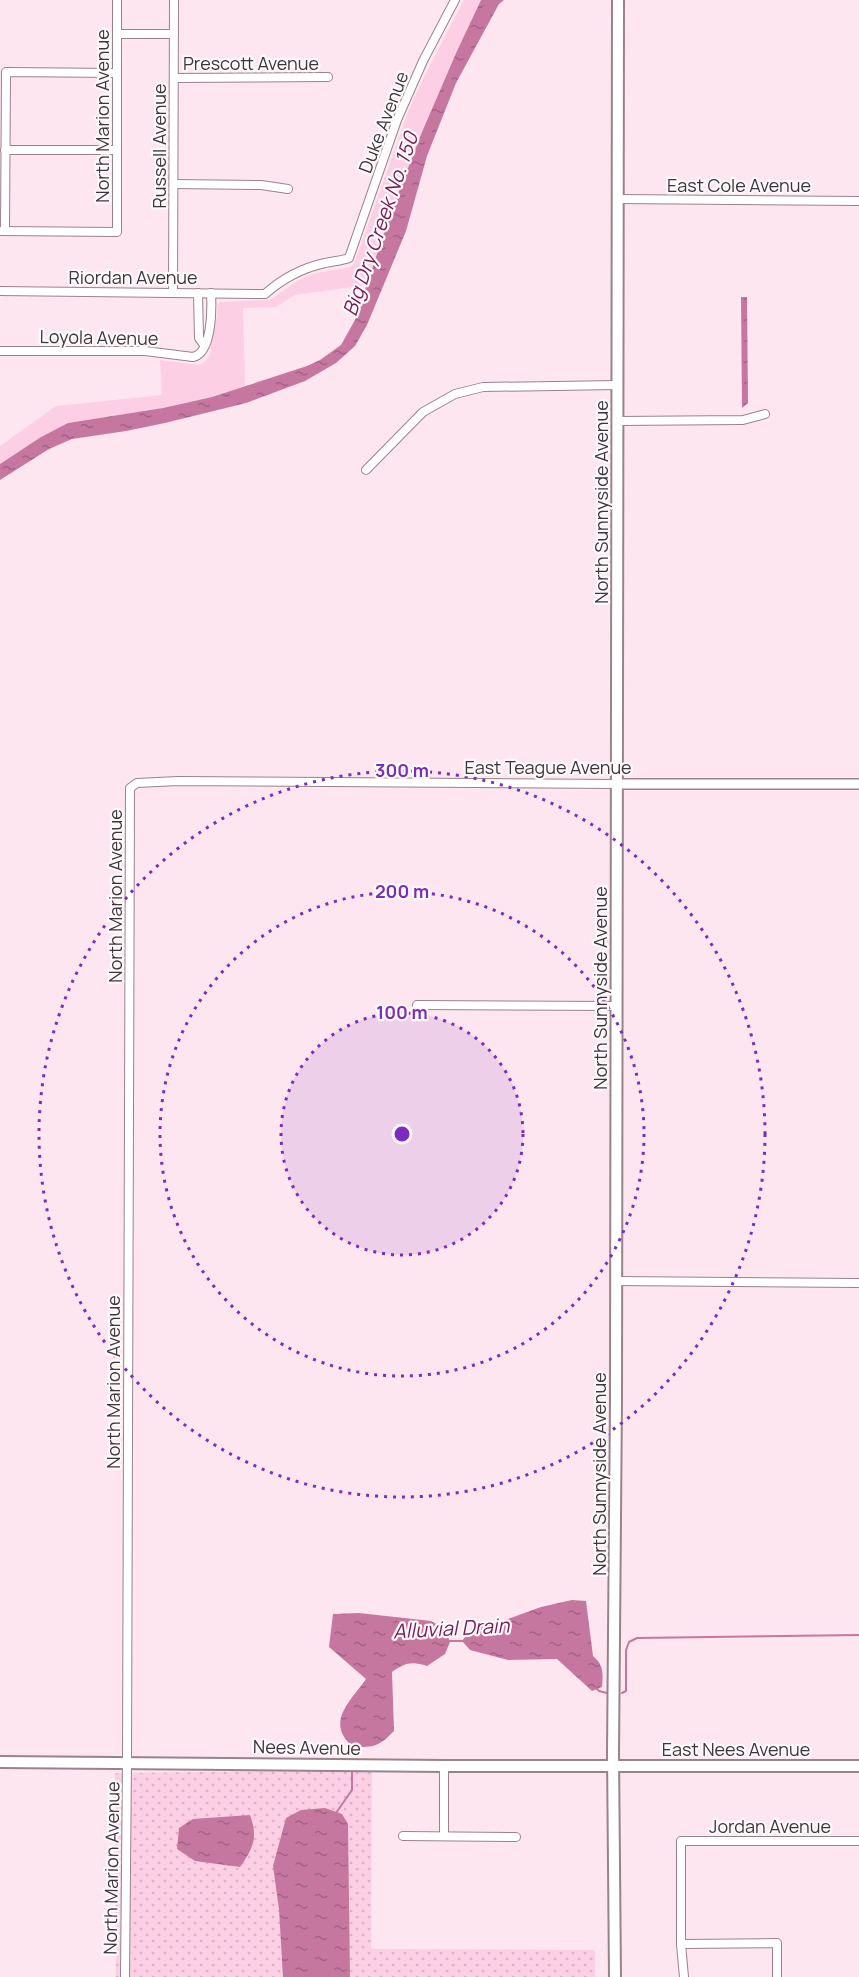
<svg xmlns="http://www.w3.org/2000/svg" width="859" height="1977" viewBox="0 0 859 1977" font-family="Manrope,sans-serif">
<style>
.grass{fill:url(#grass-dots)}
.park{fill:#fccfe5}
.water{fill:url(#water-ripples)}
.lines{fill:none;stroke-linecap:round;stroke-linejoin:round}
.stream{stroke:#c677a0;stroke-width:2}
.minor-casing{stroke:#98838d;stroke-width:10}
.tertiary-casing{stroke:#98838d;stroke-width:12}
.secondary-casing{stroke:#98838d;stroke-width:14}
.minor{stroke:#fff;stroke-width:8}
.tertiary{stroke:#fff;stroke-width:9}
.secondary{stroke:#fff;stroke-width:10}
.ring{fill:none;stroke:#7b2cbf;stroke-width:3;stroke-dasharray:3 6}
.labels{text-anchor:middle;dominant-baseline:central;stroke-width:4.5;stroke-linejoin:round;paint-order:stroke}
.street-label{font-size:18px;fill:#3e353a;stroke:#fef9fb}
.water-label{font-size:20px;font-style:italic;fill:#771953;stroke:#fef9fb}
.centre{fill:#7b2cbf;stroke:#fef9fb;stroke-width:3}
.ring-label{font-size:18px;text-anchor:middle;font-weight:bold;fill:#7b2cbf;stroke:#fef9fb;stroke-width:4.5;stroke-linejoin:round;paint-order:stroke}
</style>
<defs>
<pattern id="grass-dots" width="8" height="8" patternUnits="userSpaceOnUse" patternTransform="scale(1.5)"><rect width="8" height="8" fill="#fccfe5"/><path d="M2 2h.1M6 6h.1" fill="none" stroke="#d9b2c5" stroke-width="1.8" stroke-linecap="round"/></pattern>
<pattern id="water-ripples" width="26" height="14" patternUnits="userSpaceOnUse" patternTransform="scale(1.5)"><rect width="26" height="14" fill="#c677a0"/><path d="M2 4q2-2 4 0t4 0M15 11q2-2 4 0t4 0" fill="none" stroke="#a26283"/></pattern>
</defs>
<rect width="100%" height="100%" fill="#fde6f0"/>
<polygon class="grass" points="372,1770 371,1949 595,1950 595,1977 116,1977 115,1773"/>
<path class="park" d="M464,0H481C436,93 400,188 367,285L295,295L276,307L243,308L245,386L212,397L163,408L68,423L41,437L0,464V446L56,406L162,395L160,360L198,365C215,359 210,346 212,331C213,326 216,322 217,317C218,311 217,308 219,302L270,300L297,281L312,274L350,267L354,264L408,112L423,79Z"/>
<g class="water">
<polygon points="481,0 504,0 499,4 456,83 427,156 406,231 367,325 355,346 336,363 305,381 246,403 165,423 126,431 72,439 49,449 0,480 0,464 41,437 68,423 163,408 212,397 307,366 320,360 341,345 355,320 390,215 422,132 457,51"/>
<polygon points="741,297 747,297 748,403 742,408"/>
<path d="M572,1600L586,1601L593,1656C604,1665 603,1674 602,1687L592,1691L557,1659L508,1660L470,1650L462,1641L473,1626L497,1623L541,1607Z"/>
<path d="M359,1613L431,1621C440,1625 447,1632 450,1642L445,1654L427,1666C412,1661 404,1663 392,1672L394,1731C378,1747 375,1747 353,1747C325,1722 350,1702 366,1679L329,1647L333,1614Z"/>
<polygon points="325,1808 342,1814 348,1824 350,1977 283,1977 279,1909 273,1866 286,1818 301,1810"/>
<path d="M250,1815C258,1837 254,1847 240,1867L195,1861L177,1849L179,1828L193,1819Z"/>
</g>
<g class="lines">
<g class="stream">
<polyline points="448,1641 464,1641"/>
<polyline points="596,1688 599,1691 607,1693"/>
<polyline points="622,1693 626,1691 626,1650 629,1642 637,1638 859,1635"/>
<polyline points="352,1754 353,1746"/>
<polyline points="336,1813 352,1790 352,1769"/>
</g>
<defs>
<g id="minor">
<polyline points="117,34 174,34"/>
<polyline points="174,78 328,77"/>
<polyline points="5,150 117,150"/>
<polyline points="174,184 261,185 288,189"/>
<polyline points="618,199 859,201"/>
<polyline points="0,231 117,232 117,0"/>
<polyline points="5,231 6,72 117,73"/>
<path d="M0,291L265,294C283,278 302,268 325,263C333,261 341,261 349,258L397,120L423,61L455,0"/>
<polyline points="173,293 174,0"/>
<polyline points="198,293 199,338 204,345"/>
<path d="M0,351H145L193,357C212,353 212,310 211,293"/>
<polyline points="618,421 743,420 765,414"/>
<polyline points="366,470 423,412 455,394 483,387 618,385"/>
<polyline points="417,1005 617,1006"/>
<polyline points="616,1281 859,1283"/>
<polyline points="444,1766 444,1836"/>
<polyline points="403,1836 516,1837"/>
<polyline points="681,1944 777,1943 777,1977"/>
<polyline points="125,1977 127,1762 130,788 137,783 178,781 618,784"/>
<polyline points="684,1977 681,1944 681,1841 859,1841"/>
</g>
<polyline id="tertiary" points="618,784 859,784"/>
<g id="secondary">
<polyline points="0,1762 444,1766 859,1766"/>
<polyline points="615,1977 613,1753 616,1400 618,0"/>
</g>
</defs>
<use href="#minor" class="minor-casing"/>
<use href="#tertiary" class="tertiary-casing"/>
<use href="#secondary" class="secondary-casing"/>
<use href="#minor" class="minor"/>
<use href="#tertiary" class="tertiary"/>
<use href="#secondary" class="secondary"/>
</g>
<circle cx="402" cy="1134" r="121" fill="#7b2cbf" fill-opacity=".12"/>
<g class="ring">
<circle cx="402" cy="1134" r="121"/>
<circle cx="402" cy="1134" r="242"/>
<circle cx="402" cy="1134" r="363"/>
</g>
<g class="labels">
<g class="street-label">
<text x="251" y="63">Prescott Avenue</text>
<text transform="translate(102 116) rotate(-90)">North Marion Avenue</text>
<text transform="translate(383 122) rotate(-69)">Duke Avenue</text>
<text transform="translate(159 146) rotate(-90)">Russell Avenue</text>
<text x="739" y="185">East Cole Avenue</text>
<text x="133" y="277">Riordan Avenue</text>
<text transform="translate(99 337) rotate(1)">Loyola Avenue</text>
<text transform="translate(601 502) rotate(-90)">North Sunnyside Avenue</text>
<text x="548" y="767">East Teague Avenue</text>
<text transform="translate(115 896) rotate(-90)">North Marion Avenue</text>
<text transform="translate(600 988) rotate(-90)">North Sunnyside Avenue</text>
<text transform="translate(113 1382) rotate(-90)">North Marion Avenue</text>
<text transform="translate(599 1474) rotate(-90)">North Sunnyside Avenue</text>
<text transform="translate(307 1747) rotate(1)">Nees Avenue</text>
<text x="736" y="1749">East Nees Avenue</text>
<text x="770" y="1826">Jordan Avenue</text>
<text transform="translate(111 1868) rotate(-89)">North Marion Avenue</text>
</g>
<g class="water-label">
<text transform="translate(380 224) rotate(-71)">Big Dry Creek No. 150</text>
<text transform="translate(451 1628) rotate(-3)">Alluvial Drain</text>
</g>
</g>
<circle cx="402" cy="1134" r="9" class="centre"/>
<g class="ring-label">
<text x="402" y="777">300 m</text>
<text x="402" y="898">200 m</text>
<text x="402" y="1019">100 m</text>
</g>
</svg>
